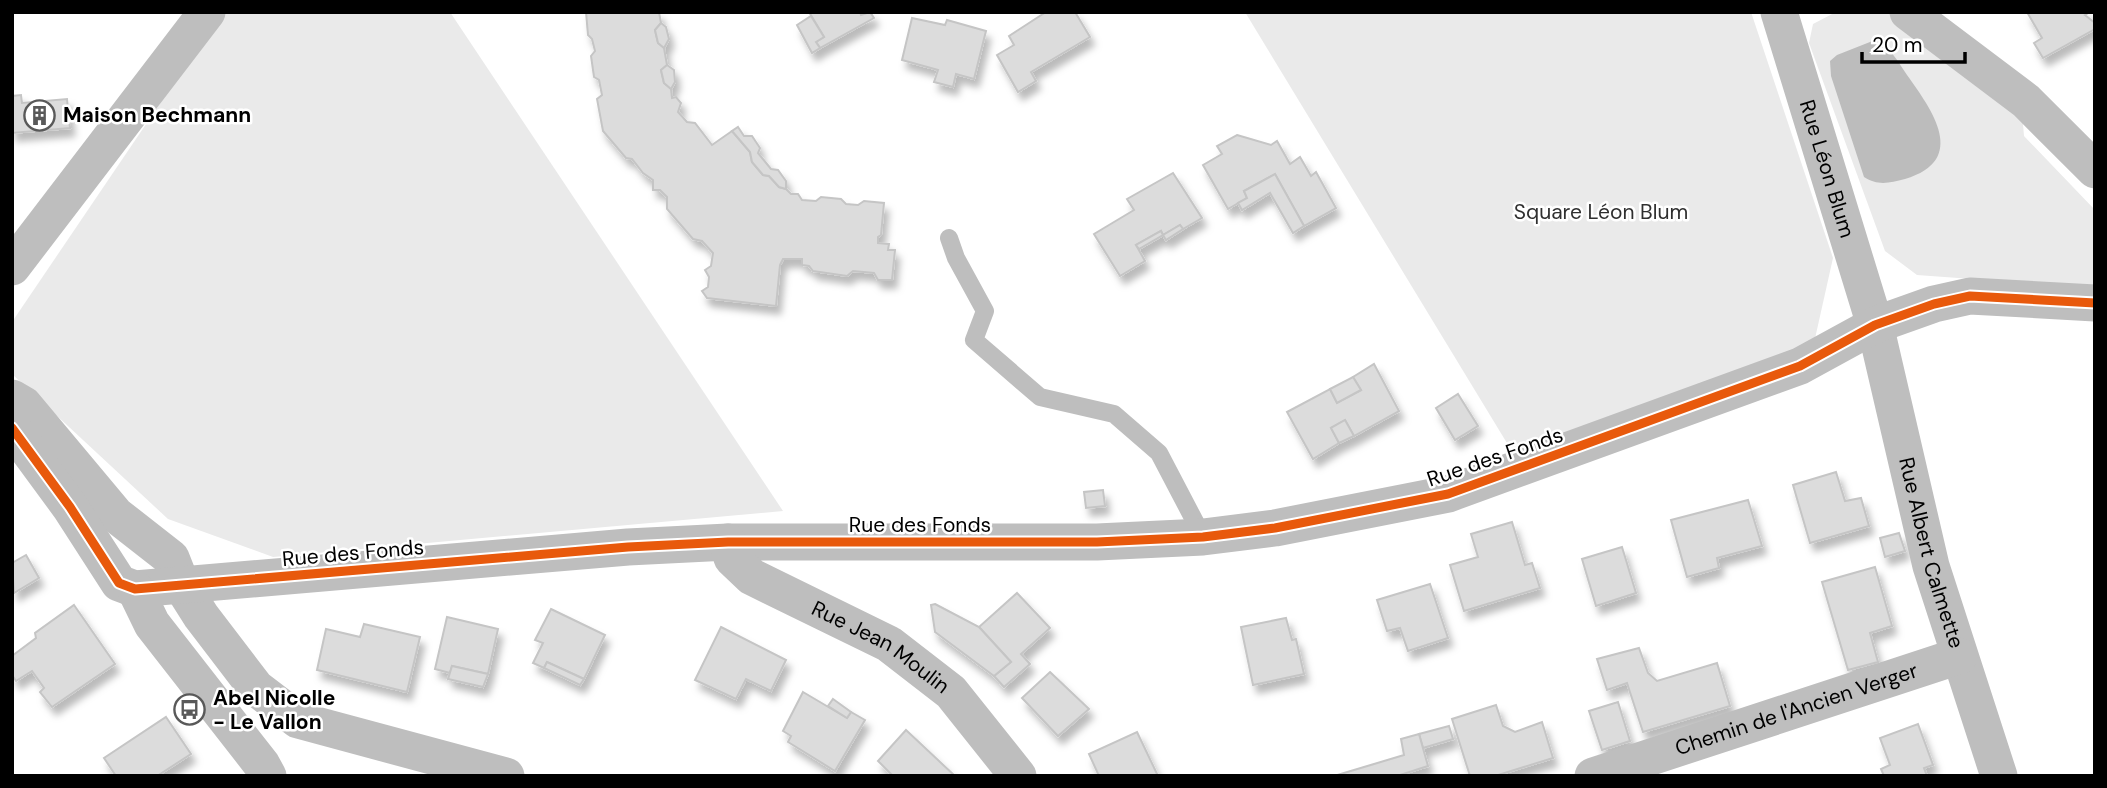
<svg xmlns="http://www.w3.org/2000/svg" width="2107" height="788" viewBox="0 0 2107 788" font-family="'DM Sans',sans-serif">
<style>
.green{fill:#eaeaea}
.water{fill:#bcbcbc}
.building{fill:#dcdcdc;stroke:#c5c5c5;stroke-width:2;filter:url(#shadow)}
.lines{fill:none;stroke-linecap:round;stroke-linejoin:round}
.lane{stroke:#bebebe;stroke-width:18}
.street{stroke:#bebebe;stroke-width:37}
.cycleway-casing{stroke:#fff;stroke-width:13}
.cycleway{stroke:#e8590c;stroke-width:9}
.labels{text-anchor:middle;dominant-baseline:central;stroke-width:5;stroke-linejoin:round;paint-order:stroke}
.poi-label{font-size:21px;font-weight:bold;fill:#000;stroke:#fff;text-anchor:start}
.street-label{font-size:21px;fill:#000;stroke:#fff}
.park-label{font-size:21px;fill:#2f2f2f;stroke:#fff}
</style>
<defs>
<filter id="shadow"><feDropShadow dx="4.5" dy="8" stdDeviation="3.5" flood-color="#0004"/></filter>
</defs>
<rect width="100%" height="100%" fill="#fff"/>
<g class="green">
<polygon points="222,12 450,12 783,511 273,557 168,519 12,374 12,322"/>
<polygon points="1245,12 1751,12 1833,258 1814,343 1513,453"/>
<polygon points="1836,12 1887,12 2022,112 2024,136 2095,210 2095,288 1917,275 1885,251 1809,43 1813,24"/>
</g>
<path class="water" d="M1875,40C1890,46 1898,62 1907,75C1932,110 1969,160 1905,179C1889,183 1878,186 1864,177L1831,76L1830,61L1837,55Z"/>
<g class="building">
<polygon points="586,12 659,12 661,23 655,30 658,43 664,48 667,65 661,70 664,83 671,89 672,98 676,97 681,103 678,112 687,122 695,123 712,145 732,131 750,152 752,162 763,175 769,176 779,187 786,189 791,194 798,194 802,200 816,201 821,197 841,199 846,204 858,205 864,201 884,203 881,235 878,237 878,243 889,244 888,250 895,250 892,280 878,280 874,273 853,271 847,276 813,271 809,266 802,265 802,259 783,259 780,265 776,306 707,298 702,291 708,287 709,277 705,270 711,266 713,253 702,241 693,239 667,209 667,197 660,190 653,190 653,180 643,173 632,159 626,158 603,131 597,99 602,95 599,80 594,77 591,56 595,51 592,39 588,35"/>
<polygon points="809,12 860,12 861,15 870,12 874,18 820,48 816,42 824,37"/>
<polygon points="1046,12 1075,12 1090,37 1031,72 1036,81 1018,92 997,55 1014,45 1009,36"/>
<polygon points="2027,12 2090,12 2085,15 2095,23 2095,29 2043,58 2034,43 2042,38"/>
<polygon points="811,16 824,37 816,42 820,48 812,53 797,25"/>
<polygon points="912,18 945,25 947,20 986,31 974,79 956,74 953,87 934,82 938,70 902,60"/>
<polygon points="661,23 666,27 669,39 664,48 658,43 655,30"/>
<polygon points="667,65 674,70 675,82 671,89 664,83 661,70"/>
<polygon points="21,95 22,103 67,99 70,128 12,133 12,96"/>
<polygon points="738,127 744,136 752,136 760,148 758,153 771,169 778,170 786,181 786,189 779,187 769,176 763,175 752,162 750,152 732,131"/>
<polygon points="1237,135 1271,145 1277,141 1290,164 1300,157 1311,176 1316,172 1336,208 1304,226 1275,174 1244,191 1247,198 1228,209 1203,165 1222,154 1217,146"/>
<polygon points="1173,173 1202,218 1183,229 1180,225 1163,235 1161,231 1136,245 1145,261 1120,276 1094,234 1134,210 1127,199"/>
<polygon points="1275,174 1304,226 1293,233 1270,193 1242,210 1238,203 1247,198 1244,191"/>
<polygon points="1180,225 1183,229 1166,240 1163,235"/>
<polygon points="1161,231 1163,235 1139,249 1136,245"/>
<polygon points="1374,364 1399,411 1354,436 1345,420 1331,428 1339,443 1313,459 1287,412 1330,389 1337,403 1361,390 1353,377"/>
<polygon points="1353,377 1361,390 1337,403 1330,389"/>
<polygon points="1458,394 1478,426 1455,440 1436,408"/>
<polygon points="1345,420 1354,436 1339,443 1331,428"/>
<polygon points="1836,472 1845,501 1861,498 1869,526 1810,543 1793,485"/>
<polygon points="1103,490 1105,506 1086,508 1084,492"/>
<polygon points="1748,500 1762,546 1717,558 1719,568 1687,577 1671,520"/>
<polygon points="1512,522 1525,565 1532,563 1540,588 1464,611 1450,565 1478,557 1471,534"/>
<polygon points="1899,533 1905,551 1885,557 1880,538"/>
<polygon points="1622,547 1636,593 1596,606 1582,559"/>
<polygon points="26,555 39,578 14,593 12,563"/>
<polygon points="1875,567 1892,626 1870,633 1878,662 1848,670 1822,582"/>
<polygon points="1430,584 1448,638 1408,651 1400,628 1387,631 1377,600"/>
<polygon points="1017,593 1050,628 1021,654 1030,664 1004,687 994,676 1011,662 979,627"/>
<polygon points="935,604 979,627 1011,662 994,676 935,632 931,605"/>
<polygon points="74,605 115,664 52,707 40,692 44,688 32,671 16,681 12,675 12,656 36,638 35,633"/>
<polygon points="551,609 605,635 584,679 547,662 544,668 533,663 543,643 535,640"/>
<polygon points="447,617 498,629 488,674 452,666 450,673 435,669"/>
<polygon points="1286,618 1292,640 1296,639 1304,674 1253,685 1241,627"/>
<polygon points="364,624 420,637 407,692 317,670 326,629 360,637"/>
<polygon points="721,627 786,660 771,691 746,679 736,699 695,680"/>
<polygon points="1639,648 1648,673 1657,681 1717,663 1730,706 1643,732 1627,683 1607,690 1597,659"/>
<polygon points="547,662 584,679 580,685 544,668"/>
<polygon points="452,666 488,674 483,687 448,679"/>
<polygon points="1050,672 1089,709 1058,736 1022,698"/>
<polygon points="803,692 847,718 851,712 865,720 835,771 788,742 791,736 783,731"/>
<polygon points="833,699 851,712 847,718 828,706"/>
<polygon points="1618,702 1630,741 1602,750 1589,711"/>
<polygon points="1496,705 1503,726 1515,732 1542,722 1553,758 1495,776 1470,776 1452,719"/>
<polygon points="166,717 191,754 157,776 116,776 104,758"/>
<polygon points="1918,724 1933,765 1924,768 1927,776 1884,776 1881,769 1890,765 1880,738"/>
<polygon points="1449,726 1453,739 1423,748 1419,734"/>
<polygon points="906,730 955,776 893,776 878,761"/>
<polygon points="1137,732 1158,776 1099,776 1089,754"/>
<polygon points="1419,734 1428,766 1397,776 1334,776 1404,755 1401,739"/>
</g>
<g class="lines">
<polyline class="lane" points="949,238 956,258 985,311 974,340 1040,397 1114,414 1159,453 1203,537"/>
<g class="street">
<path id="s1" d="M1779,12L1875,325L1931,566L1999,776"/>
<polyline points="1908,12 2026,101 2095,170"/>
<polyline points="12,267 207,12"/>
<polyline points="12,398 24,405 116,515 171,558 182,586 201,616 256,688 298,720 506,776"/>
<polyline points="12,428 70,507 119,583 135,589 628,547 728,542 1097,542 1203,537 1275,528 1448,494 1800,366 1875,325 1934,304 1970,296 2095,303"/>
<path id="s2" d="M728,542L732,558L752,577L889,644L951,692L1018,776"/>
<polyline points="135,589 152,624 262,765 268,776"/>
<path id="s3" d="M1593,776L1959,656"/>
</g>
<defs>
<polyline id="cycleway" points="12,428 70,507 119,583 135,589 628,547 728,542 1097,542 1203,537 1275,528 1448,494 1800,366 1875,325 1934,304 1970,296 2095,303"/>
</defs>
<use href="#cycleway" class="cycleway-casing"/>
<use href="#cycleway" class="cycleway"/>
</g>
<defs>
<symbol id="building-ring" viewBox="-11 -11 22 22"><circle r="9.5" fill="#fff" stroke="#595959" stroke-width="1.5"/><path d="M-4-6H4V6H1V3H-1V6H-4ZM-2.5-4.3h1.7v1.8h-1.7ZM.8-4.3h1.7v1.8H.8ZM-2.5-1h1.7V.8h-1.7ZM.8-1h1.7V.8H.8Z" fill="#595959"/></symbol>
<symbol id="bus-ring" viewBox="-11 -11 22 22"><circle r="9.5" fill="#fff" stroke="#595959" stroke-width="1.5"/><path d="M-5-6H5V4H4V6H2V4H-2V6H-4V4H-5ZM-3.5-4V0h7V-4ZM-3.5 1.2v1.5H-2V1.2ZM2 1.2v1.5H3.5V1.2Z" fill="#595959"/></symbol>
</defs>
<g fill-rule="evenodd">
<use href="#building-ring" x="22" y="98" width="35" height="35"/>
<use href="#bus-ring" x="172" y="692" width="35" height="35"/>
</g>
<g class="labels">
<g class="poi-label">
<text x="63" y="115">Maison Bechmann</text>
<text x="213" y="698">Abel Nicolle<tspan x="213" dy="24">- Le Vallon</tspan></text>
</g>
<g class="street-label">
<text stroke="none"><textPath href="#s1" startOffset="164">Rue Léon Blum</textPath></text>
<text transform="translate(1495 457) rotate(-19)">Rue des Fonds</text>
<text x="920" y="525">Rue des Fonds</text>
<text stroke="none"><textPath href="#s1" startOffset="562">Rue Albert Calmette</textPath></text>
<text transform="translate(353 553) rotate(-5)">Rue des Fonds</text>
<text stroke="none"><textPath href="#s2" startOffset="191">Rue Jean Moulin</textPath></text>
<text stroke="none"><textPath href="#s3" startOffset="214">Chemin de l'Ancien Verger</textPath></text>
</g>
<g class="park-label">
<text x="1601" y="212">Square Léon Blum</text>
</g>
</g>
<rect width="2107" height="788" fill="none" stroke="#000000" stroke-width="28"/>
<path d="M1862 52v10h103v-10" fill="none" stroke="#000000" stroke-width="3.5"/>
<text x="1872" y="52" font-size="21" fill="#000000" stroke="#ffffff" stroke-width="5" paint-order="stroke">20 m</text>
</svg>
